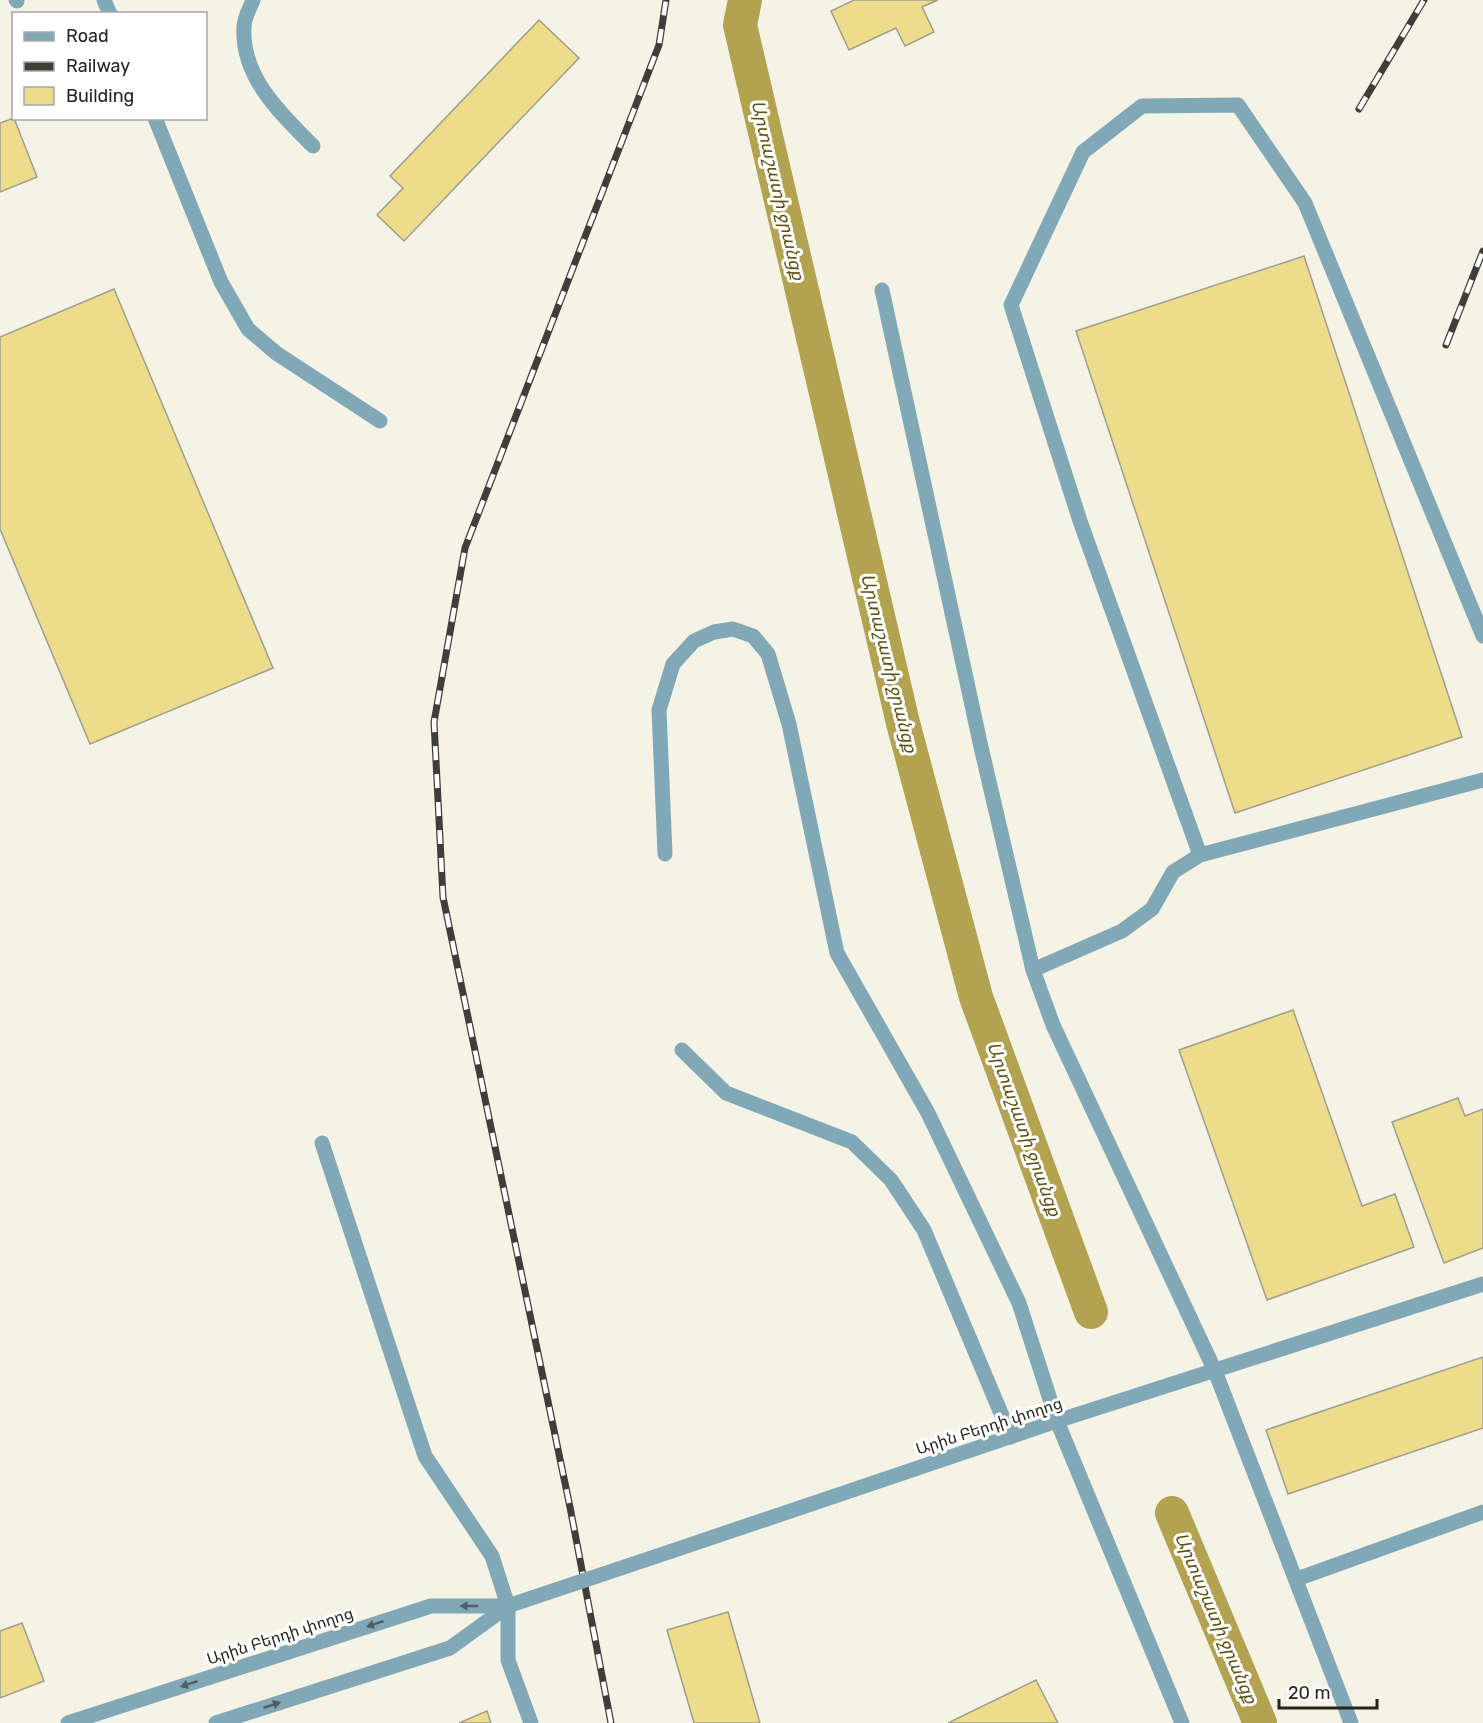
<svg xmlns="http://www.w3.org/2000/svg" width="1483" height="1723" viewBox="0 0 1483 1723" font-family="Rubik,'Noto Sans Armenian',sans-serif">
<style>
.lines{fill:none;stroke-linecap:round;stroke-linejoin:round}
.canal{stroke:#b3a250;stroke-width:34}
.building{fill:#eddc89;stroke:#a09d91;stroke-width:1.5}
.service{stroke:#81a8b7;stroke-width:15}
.tertiary{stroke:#81a8b7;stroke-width:15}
.rail-casing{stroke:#3f3f39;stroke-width:7}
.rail{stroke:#fff;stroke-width:4.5;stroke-dasharray:14;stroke-linecap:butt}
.tertiary-bridge{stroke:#81a8b7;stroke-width:15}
.oneway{fill:#4e5f63}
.labels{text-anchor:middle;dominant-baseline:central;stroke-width:6;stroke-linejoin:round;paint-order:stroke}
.street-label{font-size:16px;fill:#24241f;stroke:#fff}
.water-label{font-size:18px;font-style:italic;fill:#5c5111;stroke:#fff}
</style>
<rect width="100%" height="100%" fill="#f5f3e5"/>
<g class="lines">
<g class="canal">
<polyline points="745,0 740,25 903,723 976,997 1091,1312"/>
<polyline points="1172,1513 1260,1723"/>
</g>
</g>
<g class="building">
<polygon points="854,0 938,0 922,7 934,32 905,46 896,28 849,50 831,11"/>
<polygon points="539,20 579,58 404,241 377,215 403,188 390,176"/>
<polygon points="14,118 37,177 0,192 0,123"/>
<polygon points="1304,256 1462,737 1235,813 1076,331"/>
<polygon points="114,289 273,668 90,744 0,529 0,337"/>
<polygon points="1293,1010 1362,1206 1395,1194 1414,1247 1267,1300 1179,1050"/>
<polygon points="1458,1098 1465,1116 1483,1109 1483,1248 1444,1263 1392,1122"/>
<polygon points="1483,1357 1483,1428 1288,1494 1266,1430"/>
<polygon points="728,1612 760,1723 694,1723 667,1630"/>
<polygon points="22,1623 44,1681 0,1698 0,1631"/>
<polygon points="1036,1680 1058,1723 948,1723"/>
<polygon points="487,1711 491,1723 459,1723"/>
</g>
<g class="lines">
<g class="service">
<polyline points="16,0 17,1"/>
<polyline points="104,0 110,14"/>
<path d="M253,0C250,8 244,18 244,27C241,77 281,114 313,146"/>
<polyline points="155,118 221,282 248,329 276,353 380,421"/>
<polyline points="882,290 981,747 1033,970 1053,1025 1215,1371 1351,1723"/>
<polyline points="665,854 659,710 673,664 694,641 714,632 733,629 753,636 768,654 789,724 837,953 928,1113 1019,1303 1057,1421 1182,1723"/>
<polyline points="1200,855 1080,521 1011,305 1083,152 1142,106 1238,105 1305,203 1483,636"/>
<polyline points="1033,970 1122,931 1152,909 1173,872 1200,855 1483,780"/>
<polyline points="682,1050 726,1093 852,1142 891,1180 924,1230 1011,1437"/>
<polyline points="322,1143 425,1456 492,1556 508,1606 508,1660 531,1723"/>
<polyline points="1297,1579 1483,1512"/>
</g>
<g class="tertiary">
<polyline points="672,1551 1057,1421 1483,1284"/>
<polyline points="68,1723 431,1606 508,1606"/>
<polyline points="216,1723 450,1648 508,1606"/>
</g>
<defs>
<g id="rail">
<polyline points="1359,109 1424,0"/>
<polyline points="1446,345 1483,251"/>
<polyline points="611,1723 570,1507 443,897 434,722 465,548 659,45 666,0"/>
</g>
</defs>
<use href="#rail" class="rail-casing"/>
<use href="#rail" class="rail"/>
<polyline class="tertiary-bridge" points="508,1606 672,1551"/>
</g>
<defs><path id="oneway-solid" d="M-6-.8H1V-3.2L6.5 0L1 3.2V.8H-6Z" transform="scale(1.5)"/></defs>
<g class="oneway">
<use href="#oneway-solid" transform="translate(469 1606) rotate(-180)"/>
<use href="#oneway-solid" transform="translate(375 1624) rotate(162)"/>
<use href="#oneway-solid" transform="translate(189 1684) rotate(162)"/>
<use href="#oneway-solid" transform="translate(272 1705) rotate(-18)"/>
</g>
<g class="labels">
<g class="street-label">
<text transform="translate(989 1426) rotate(-18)">Արին Բերդի փողոց</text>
<text transform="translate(280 1636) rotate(-18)">Արին Բերդի փողոց</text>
</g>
<g class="water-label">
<text transform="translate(778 190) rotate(77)">Արտաշատի ջրանցք</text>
<text transform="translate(889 663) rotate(76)">Արտաշատի ջրանցք</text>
<text transform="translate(1024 1129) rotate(70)">Արտաշատի ջրանցք</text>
<text transform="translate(1216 1618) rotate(67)">Արտաշատի ջրանցք</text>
</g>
</g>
<rect x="12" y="12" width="195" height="108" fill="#ffffff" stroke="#a7a7a5" stroke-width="1.5"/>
<rect x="24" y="32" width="30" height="9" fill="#81a8b7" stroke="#a7a7a5" stroke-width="1.5"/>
<text x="66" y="42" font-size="18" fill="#24241f">Road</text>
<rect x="24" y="62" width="30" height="9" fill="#3f3f39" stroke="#a7a7a5" stroke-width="1.5"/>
<text x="66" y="72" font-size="18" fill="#24241f">Railway</text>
<rect x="24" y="87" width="30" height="18" fill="#eddc89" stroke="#a7a7a5" stroke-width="1.5"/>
<text x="66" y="102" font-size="18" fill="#24241f">Building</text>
<path d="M1279 1699v9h98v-9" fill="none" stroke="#24241f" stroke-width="3"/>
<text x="1288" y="1699" font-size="18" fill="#24241f" stroke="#ffffff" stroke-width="4.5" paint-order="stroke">20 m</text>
</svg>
